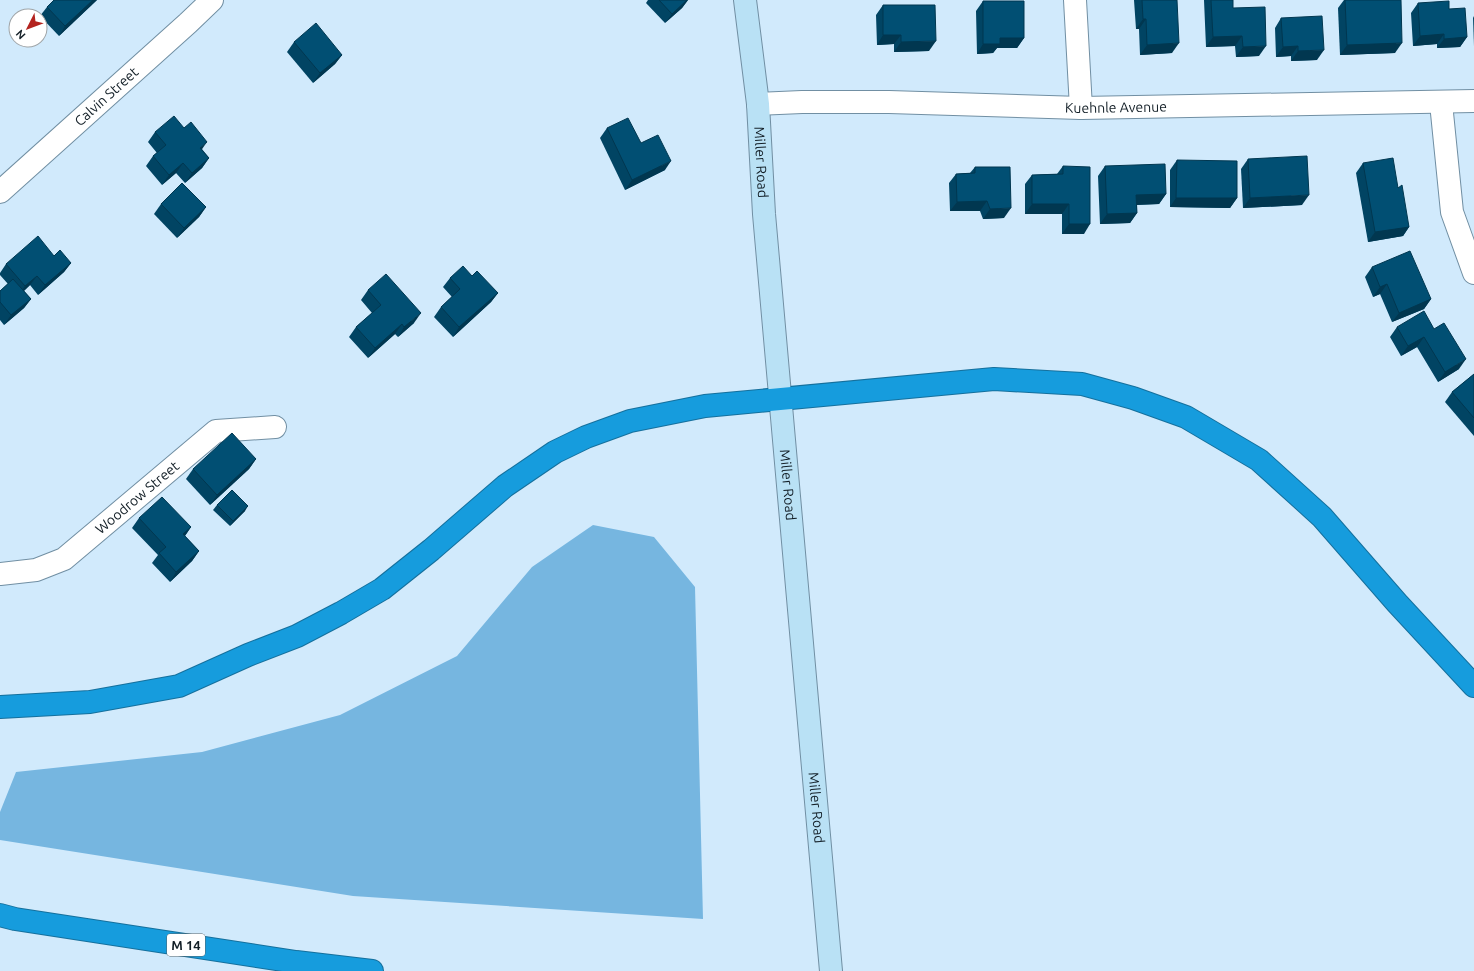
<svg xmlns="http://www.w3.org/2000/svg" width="1474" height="971" viewBox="0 0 1474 971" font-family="Ubuntu,sans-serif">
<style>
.forest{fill:#76b6e0}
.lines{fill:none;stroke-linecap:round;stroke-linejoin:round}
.street-casing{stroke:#718fa3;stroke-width:24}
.secondary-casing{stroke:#718fa3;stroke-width:24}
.highway-casing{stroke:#15709d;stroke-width:24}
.street{stroke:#fff;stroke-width:22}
.secondary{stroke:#b9e1f5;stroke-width:22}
.highway{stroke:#169cdd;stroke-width:22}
.wall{fill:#014463}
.shaded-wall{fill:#013750}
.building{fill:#014f73;stroke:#013750}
.labels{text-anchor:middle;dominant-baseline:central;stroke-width:4;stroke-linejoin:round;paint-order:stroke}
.shield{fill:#fff;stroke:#596267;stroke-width:1}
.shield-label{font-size:13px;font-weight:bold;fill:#121e26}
.street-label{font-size:14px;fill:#121e26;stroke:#fff}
</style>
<rect width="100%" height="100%" fill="#d1eafc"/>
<polygon class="forest" points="593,525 654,537 695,587 703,919 353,896 0,840 0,812 16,772 202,752 340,715 457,656 532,567"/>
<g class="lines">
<defs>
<g id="street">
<polyline points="1075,0 1081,108"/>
<polyline points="1441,103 1452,212 1474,273"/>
<path id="s1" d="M758,104L802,102H889L1081,108L1474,101"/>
<path id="s2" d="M0,192L188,23L212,0"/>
<path id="s3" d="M0,574L36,570L64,559L216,431L275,427"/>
</g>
<g id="secondary">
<path id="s4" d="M745,0L758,104L764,214L831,971"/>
</g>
<g id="highway">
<polyline points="0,707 90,702 179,686 248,655 297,636 341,613 382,589 431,550 505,486 555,452 586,437 630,421 705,406 994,379 1082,384 1133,398 1186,417 1259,460 1322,517 1397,603 1474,686"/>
<polyline points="0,915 15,919 296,962 372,971"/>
</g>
</defs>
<use href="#street" class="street-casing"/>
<use href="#secondary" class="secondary-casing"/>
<use href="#highway" class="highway-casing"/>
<use href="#street" class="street"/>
<use href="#secondary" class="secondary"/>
<use href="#highway" class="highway"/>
</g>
<g class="wall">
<polygon points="97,0 59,36 40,16 47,7"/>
<polygon points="648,0 688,0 682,8 665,23 646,3"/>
<polygon points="1134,0 1177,0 1172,53 1140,55 1139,29 1136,29"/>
<polygon points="1204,0 1233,0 1233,8 1259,56 1236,57 1235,46 1206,47"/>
<polygon points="1344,0 1401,0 1395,53 1340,55 1338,8"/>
<polygon points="983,1 1024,38 1017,48 997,48 993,53 977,54 976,11"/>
<polygon points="1418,3 1449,9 1467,37 1460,47 1437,48 1437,44 1413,46 1411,13"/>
<polygon points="883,5 929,51 894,52 894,44 877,45 876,15"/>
<polygon points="1474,16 1474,46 1473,18"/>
<polygon points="1281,18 1317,60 1291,61 1291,56 1276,57 1275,28"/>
<polygon points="294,42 342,55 335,64 313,83 287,52"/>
<polygon points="607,128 641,143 665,170 625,190 600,138"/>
<polygon points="155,132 202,149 209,158 202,168 185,183 176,173 162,185 146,166 153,156 157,153 148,142"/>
<polygon points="1248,159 1302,205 1243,208 1241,169"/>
<polygon points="1177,160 1237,198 1230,208 1170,207 1170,170"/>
<polygon points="1363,163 1398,188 1409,227 1403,236 1368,242 1356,173"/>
<polygon points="1063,166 1084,234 1062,234 1062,214 1025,214 1025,184 1032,175 1057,174"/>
<polygon points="1105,166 1166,194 1159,204 1137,205 1137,213 1130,223 1100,224 1098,176"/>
<polygon points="975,167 1004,218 983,219 980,211 950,211 949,183 956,174 970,173"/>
<polygon points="161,204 206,207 199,217 177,238 154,214"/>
<polygon points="54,256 71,263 64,272 38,295 30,285 24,291 31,299 24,308 4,325 0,320 0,291 8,284 0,275 0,273 6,264"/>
<polygon points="1372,267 1431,299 1424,309 1392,322 1380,294 1373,297 1365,277"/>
<polygon points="472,276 498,293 491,302 453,337 434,317 441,307 452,297 443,287 450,278"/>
<polygon points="368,290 414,323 398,337 395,334 368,358 349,337 356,327 372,313 361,300"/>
<polygon points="1397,327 1434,329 1459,369 1438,382 1417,347 1401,356 1390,337"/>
<polygon points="1474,374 1474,436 1445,402 1452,392"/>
<polygon points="256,459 249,469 210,505 186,479 193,469"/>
<polygon points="217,505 245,511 230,526 213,510"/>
<polygon points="139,518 191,527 185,536 199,551 192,561 170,582 152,563 158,555 132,528"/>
</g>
<g class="shaded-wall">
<polygon points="93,0 97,0 59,36 65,26"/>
<polygon points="687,0 688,0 682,8 665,23 672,14"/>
<polygon points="1143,19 1146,19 1139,29 1136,29"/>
<polygon points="1444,34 1437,44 1413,46 1420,36"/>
<polygon points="883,35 901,35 894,44 877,45"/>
<polygon points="1242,36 1235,46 1206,47 1213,37"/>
<polygon points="1467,37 1460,47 1437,48 1444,39"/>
<polygon points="1000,38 1024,38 1017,48 997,48 993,53 977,54 983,44"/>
<polygon points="936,41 929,51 894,52 901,42"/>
<polygon points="1179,43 1172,53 1140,55 1147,45"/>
<polygon points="1402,43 1395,53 1340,55 1347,45"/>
<polygon points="1266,46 1259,56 1236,57 1243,47"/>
<polygon points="1298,46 1291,56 1276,57 1283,47"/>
<polygon points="1324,50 1317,60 1291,61 1298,51"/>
<polygon points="342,55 335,64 313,83 320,73"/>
<polygon points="207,142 200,152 200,148"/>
<polygon points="209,158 202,168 185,183 192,173"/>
<polygon points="671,161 665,170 625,190 632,180"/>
<polygon points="183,163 176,173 162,185 169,175"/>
<polygon points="1166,194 1159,204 1130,205 1136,195"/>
<polygon points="1309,195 1302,205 1243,208 1250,198"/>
<polygon points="1176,198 1237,198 1230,208 1170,207"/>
<polygon points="987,201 980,211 950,211 957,202"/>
<polygon points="1032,204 1069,204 1062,214 1025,214"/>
<polygon points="206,207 199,217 177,238 184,228"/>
<polygon points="1011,208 1004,218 983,219 990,209"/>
<polygon points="1137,213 1130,223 1100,224 1107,214"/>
<polygon points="1069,224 1090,224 1084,234 1062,234"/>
<polygon points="1409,227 1403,236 1368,242 1375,232"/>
<polygon points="71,263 64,272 38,295 45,285"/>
<polygon points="37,276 30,285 18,296 25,286"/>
<polygon points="1387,284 1380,294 1373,297 1380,287"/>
<polygon points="498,293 491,302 453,337 459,327"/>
<polygon points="31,299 24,308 4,325 11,315"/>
<polygon points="1431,299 1424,309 1392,322 1399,313"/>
<polygon points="421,313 414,323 398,337 404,327"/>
<polygon points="402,324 395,334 368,358 375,348"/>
<polygon points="1424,337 1417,347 1401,356 1408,346"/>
<polygon points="1466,359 1459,369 1438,382 1445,372"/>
<polygon points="256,459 249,469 210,505 217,495"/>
<polygon points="248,506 245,511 230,526 233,521"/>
<polygon points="191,527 184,537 183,534"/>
<polygon points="199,551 192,561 170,582 176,572"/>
</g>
<g class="building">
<polygon points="54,0 93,0 65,26 47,7"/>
<polygon points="659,0 687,0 672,14"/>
<polygon points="1142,0 1177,0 1179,43 1147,45 1146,19 1143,19"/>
<polygon points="1211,0 1233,0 1233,8 1265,7 1266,46 1243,47 1242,36 1213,37"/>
<polygon points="1345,0 1401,0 1402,43 1347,45"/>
<polygon points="983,1 1024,1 1024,38 1000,38 1000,44 983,44"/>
<polygon points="1449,1 1449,9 1465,8 1467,37 1444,39 1444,34 1420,36 1418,3"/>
<polygon points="883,5 935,5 936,41 901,42 901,35 883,35"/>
<polygon points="1322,16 1324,50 1298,51 1298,46 1283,47 1281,18"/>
<polygon points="316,23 342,55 320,73 294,42"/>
<polygon points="174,116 184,128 191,122 207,142 200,148 209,158 192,173 183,163 169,175 153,156 166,145 155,132"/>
<polygon points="628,118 641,143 658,135 671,161 632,180 607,128"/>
<polygon points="1307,156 1309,195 1250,198 1248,159"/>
<polygon points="1393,158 1398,188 1402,185 1409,227 1375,232 1363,163"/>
<polygon points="1177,160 1237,161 1237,198 1176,198"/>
<polygon points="1165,164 1166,194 1136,195 1137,213 1107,214 1105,166"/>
<polygon points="1063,166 1090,167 1090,224 1069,224 1069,204 1032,204 1032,175 1063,174"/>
<polygon points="975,167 1010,167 1011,208 990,209 987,201 957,202 956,174 975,173"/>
<polygon points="182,183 206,207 184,228 161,204"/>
<polygon points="38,236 54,256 60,250 71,263 45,285 37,276 25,286 6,264"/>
<polygon points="1410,251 1431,299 1399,313 1387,284 1380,287 1372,267"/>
<polygon points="463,266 472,276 477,271 498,293 459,327 441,307 460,289 450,278"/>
<polygon points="386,274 421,313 404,327 402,324 375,348 356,327 381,305 368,290"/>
<polygon points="13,279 31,299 11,315 0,302 0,291"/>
<polygon points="1424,311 1434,329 1444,323 1466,359 1445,372 1424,337 1408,346 1397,327"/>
<polygon points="1474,374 1474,418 1452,392"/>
<polygon points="232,433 256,459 217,495 193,469"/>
<polygon points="232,490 248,506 233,521 217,505"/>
<polygon points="162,497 191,527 183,534 199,551 176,572 159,553 166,547 139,518"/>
</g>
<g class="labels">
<rect class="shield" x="167" y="934" width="38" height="22" rx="3"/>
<g class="shield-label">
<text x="186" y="945">M 14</text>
</g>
<g class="street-label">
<text stroke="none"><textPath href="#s2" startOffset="143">Calvin Street</textPath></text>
<text stroke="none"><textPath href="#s1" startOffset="358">Kuehnle Avenue</textPath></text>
<text stroke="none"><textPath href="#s4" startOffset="163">Miller Road</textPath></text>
<text stroke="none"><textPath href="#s4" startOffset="487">Miller Road</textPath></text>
<text stroke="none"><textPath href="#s3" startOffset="162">Woodrow Street</textPath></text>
<text stroke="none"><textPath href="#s4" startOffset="811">Miller Road</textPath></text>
</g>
</g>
<g transform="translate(28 28) rotate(228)"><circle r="19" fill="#ffffff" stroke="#a0a5a8"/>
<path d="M0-3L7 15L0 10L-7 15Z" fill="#b3231f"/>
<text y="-6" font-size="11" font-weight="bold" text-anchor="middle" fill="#121e26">N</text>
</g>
</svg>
